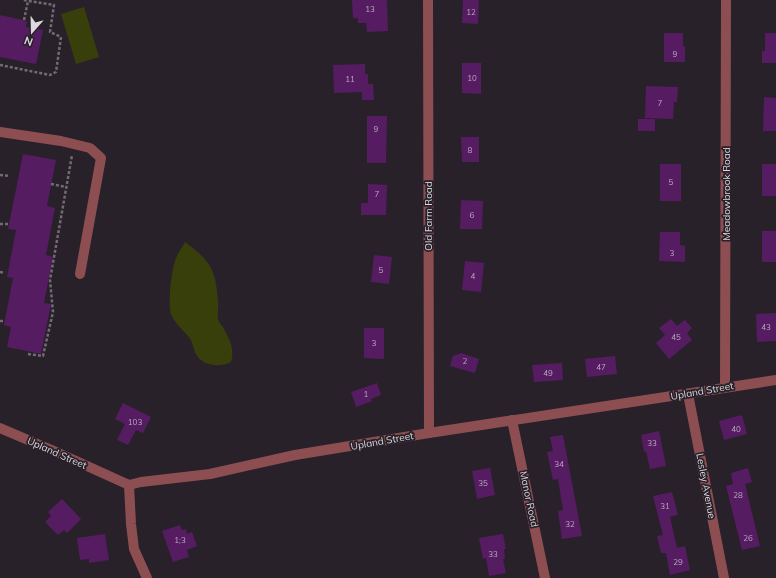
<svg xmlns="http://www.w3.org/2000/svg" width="776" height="578" viewBox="0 0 776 578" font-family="Mulish,sans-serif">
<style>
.green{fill:#393f0a}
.building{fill:#551c62}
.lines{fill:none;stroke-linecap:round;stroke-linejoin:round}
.path{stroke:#726b73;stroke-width:2.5;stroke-dasharray:3 2;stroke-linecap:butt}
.minor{stroke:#8d4e52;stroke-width:10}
.labels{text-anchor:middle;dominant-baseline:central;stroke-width:3.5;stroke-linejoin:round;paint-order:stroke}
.number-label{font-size:8px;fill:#bba9bf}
.street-label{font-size:10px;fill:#ddd8de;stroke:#28212a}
</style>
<rect width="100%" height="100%" fill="#28212a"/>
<g class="green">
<polygon points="84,7 99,57 76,64 61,14"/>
<path d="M185,242C210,260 216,270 218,301C219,306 217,315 218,319C219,322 221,325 223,327C229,339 235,348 231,362C220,368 202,366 196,354C193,349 193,342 189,337C183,330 171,320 170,310C169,296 171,274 175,261C177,254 182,248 185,242Z"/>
</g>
<g class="building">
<polygon points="352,0 387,0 388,31 367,32 366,23 358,23 358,18 353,18"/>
<polygon points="463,0 479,0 478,24 462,23"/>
<polygon points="0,15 27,21 26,27 43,30 36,64 0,57"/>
<polygon points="664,33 683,33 683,46 685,46 685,62 664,62"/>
<polygon points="765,33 776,33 776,63 762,63 762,51 765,51"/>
<polygon points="462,63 481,63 481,94 462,93"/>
<polygon points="365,64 365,74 368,74 368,84 373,84 374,100 362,100 362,92 334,93 333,65"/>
<polygon points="646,86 678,87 677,102 674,102 673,119 645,118"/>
<polygon points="764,97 776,98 776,131 763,131"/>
<polygon points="367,116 387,116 386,163 367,163"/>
<rect x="638" y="119" width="17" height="12"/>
<polygon points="461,137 479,137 479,162 462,162"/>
<polygon points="23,154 56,160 47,206 55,208 46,255 53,257 44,303 51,304 41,354 7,347 11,327 4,325 13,278 7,277 16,230 8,229"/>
<rect x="660" y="164" width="21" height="37"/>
<rect x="762" y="164" width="14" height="32"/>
<polygon points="368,184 387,185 386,215 361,215 361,203 368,203"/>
<polygon points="461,200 483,201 482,229 460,229"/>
<rect x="762" y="231" width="14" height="31"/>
<polygon points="660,232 680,232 680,245 685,246 685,262 659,261"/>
<polygon points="374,255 392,257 389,284 371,282"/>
<polygon points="465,261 484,263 481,292 462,290"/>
<polygon points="776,313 776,341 757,342 756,314"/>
<polygon points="671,319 677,326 685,320 692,328 687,333 692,340 669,359 656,343 665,335 659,328"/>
<polygon points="364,328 384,328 384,359 364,358"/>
<polygon points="461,353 479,359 475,373 450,366 453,356"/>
<polygon points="615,356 617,374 587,377 585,359"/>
<polygon points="562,363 563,380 534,382 532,365"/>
<polygon points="377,383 381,395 371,399 372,401 356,407 351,392"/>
<polygon points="123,403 151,417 143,433 136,430 128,445 117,440 125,424 115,419"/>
<polygon points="742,415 747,434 724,440 719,421"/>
<polygon points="659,431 666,466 650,469 646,451 644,452 641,435"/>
<polygon points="563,435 582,536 562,539 558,511 563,510 558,479 553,480 547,452 553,451 550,437"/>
<polygon points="490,468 495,495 477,499 472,471"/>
<polygon points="748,468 752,482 745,484 760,546 742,550 726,486 733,484 731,473"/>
<polygon points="672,492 678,515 670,517 677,548 685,546 690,570 670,575 666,553 661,553 657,536 663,535 653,496"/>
<polygon points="62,499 81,519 67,533 64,530 58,535 45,522 51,516 48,512"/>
<polygon points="180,525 182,530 186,529 187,534 192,532 197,546 187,550 189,557 173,562 162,531"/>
<polygon points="105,534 109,560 89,563 89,559 80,560 77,538"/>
<polygon points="503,534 506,549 504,549 505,559 503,559 506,573 489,576 486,558 483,559 479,538"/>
</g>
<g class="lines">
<g class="path">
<polyline points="24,20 28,1"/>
<polyline points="0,65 50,75 56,72 61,37 50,32 54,5 23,0"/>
<polyline points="0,175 10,176"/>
<polyline points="51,184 66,187"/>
<polyline points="0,224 8,224"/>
<polyline points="0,272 5,273"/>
<polyline points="0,321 4,321"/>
<polyline points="28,354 43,356 53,312 50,280 72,155"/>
</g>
<g class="minor">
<polyline points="428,0 429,433"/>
<polyline points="0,132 61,141 90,148 101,158 80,274"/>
<polyline points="725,387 726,0"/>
<polyline points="688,394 724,578"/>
<polyline points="512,420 545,578"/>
<polyline points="0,428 54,451 129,485 141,482 210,474 295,455 429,433 776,380"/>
<polyline points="129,485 131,524 134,549 147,578"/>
</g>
</g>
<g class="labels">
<g class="number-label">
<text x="370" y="9">13</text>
<text x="471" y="12">12</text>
<text x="675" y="54">9</text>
<text x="472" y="78">10</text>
<text x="350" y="79">11</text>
<text x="660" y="103">7</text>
<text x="376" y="129">9</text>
<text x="470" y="150">8</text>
<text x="671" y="182">5</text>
<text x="377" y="194">7</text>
<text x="472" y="215">6</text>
<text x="672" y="253">3</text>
<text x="381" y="270">5</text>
<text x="473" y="276">4</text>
<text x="766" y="327">43</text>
<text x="676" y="337">45</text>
<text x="374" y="343">3</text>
<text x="465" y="361">2</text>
<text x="601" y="367">47</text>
<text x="548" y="373">49</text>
<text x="366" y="394">1</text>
<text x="135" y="422">103</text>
<text x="736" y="429">40</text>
<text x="652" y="443">33</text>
<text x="559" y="464">34</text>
<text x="483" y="483">35</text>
<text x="738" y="495">28</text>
<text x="665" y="506">31</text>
<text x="570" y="524">32</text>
<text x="748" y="538">26</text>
<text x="180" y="540">1;3</text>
<text x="493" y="554">33</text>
<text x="678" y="562">29</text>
</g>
<g class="street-label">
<text transform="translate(726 194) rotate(-90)">Meadowbrook Road</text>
<text transform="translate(428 216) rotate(-90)">Old Farm Road</text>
<text transform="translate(702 391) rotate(-10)">Upland Street</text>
<text transform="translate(382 441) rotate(-10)">Upland Street</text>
<text transform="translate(57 453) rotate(24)">Upland Street</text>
<text transform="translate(706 486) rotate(79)">Lesley Avenue</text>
<text transform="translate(529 499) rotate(78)">Manor Road</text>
</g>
</g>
<g transform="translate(32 32) rotate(200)" stroke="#28212a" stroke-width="3" paint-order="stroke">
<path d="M0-3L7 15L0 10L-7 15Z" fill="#ddd8de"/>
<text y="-6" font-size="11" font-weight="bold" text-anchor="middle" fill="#ddd8de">N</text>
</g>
</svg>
